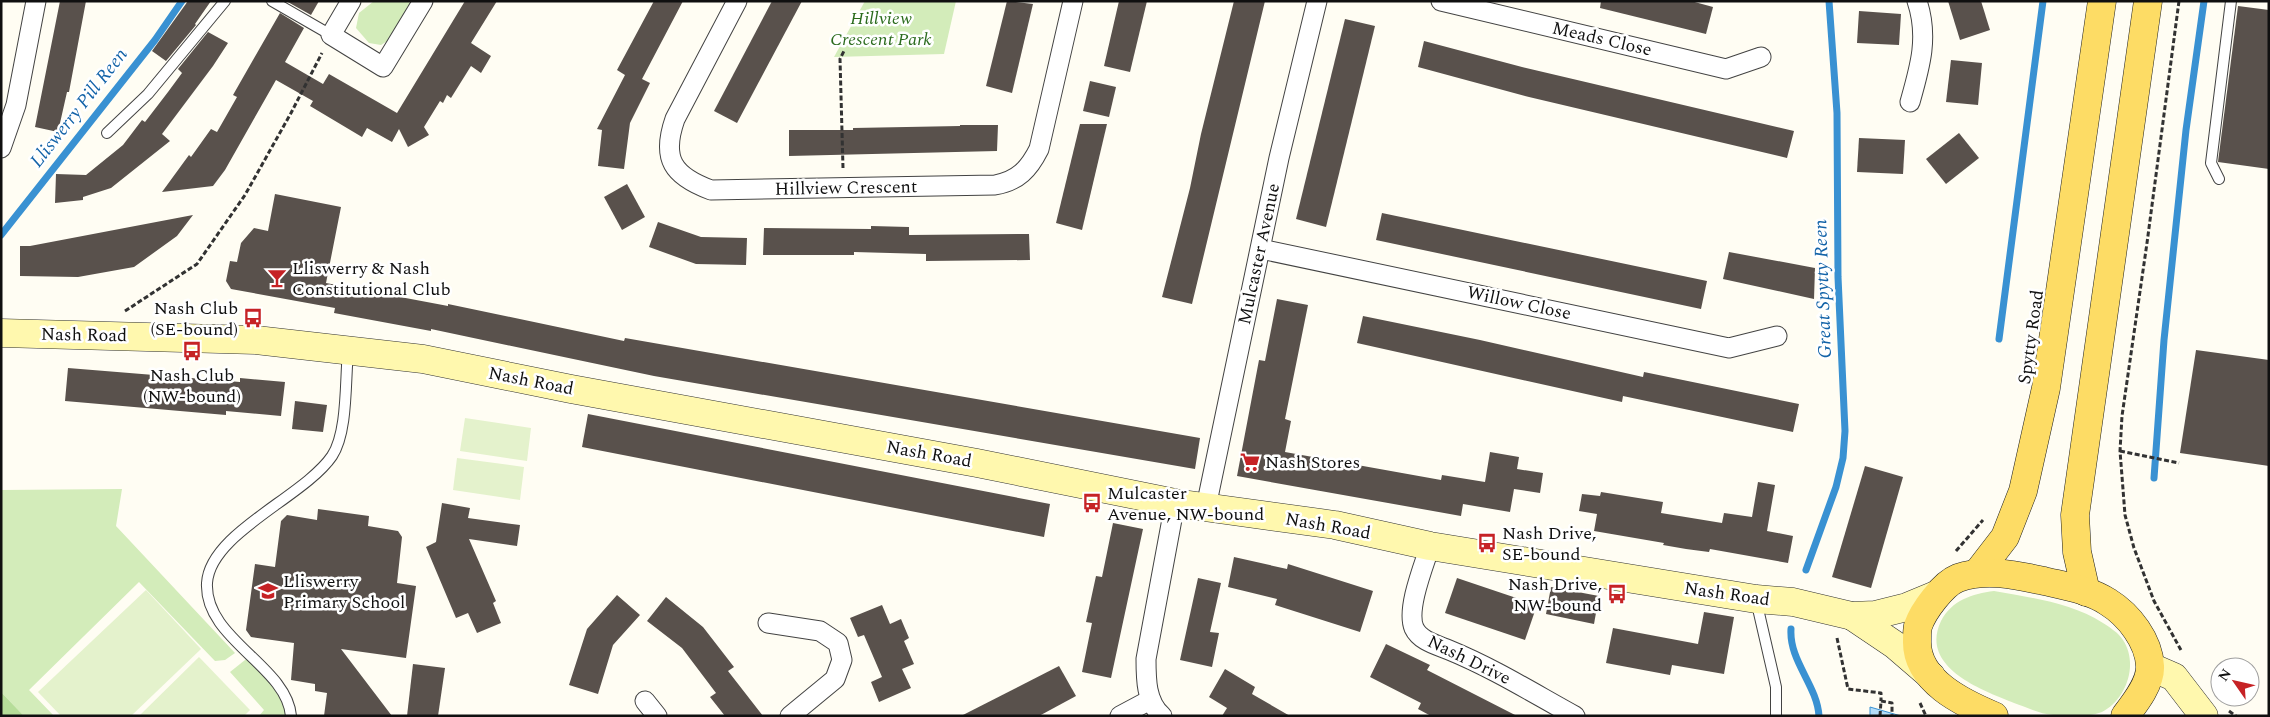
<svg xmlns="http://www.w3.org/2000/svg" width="2270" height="717" viewBox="0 0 2270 717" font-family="Spectral,serif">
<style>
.green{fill:#d3ecba}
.forest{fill:#b6dd99}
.pitch{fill:#e4f2cc}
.water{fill:#b5def8;stroke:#3991d2}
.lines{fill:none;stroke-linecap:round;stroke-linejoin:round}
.stream{stroke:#3991d2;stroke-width:7}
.building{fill:#59514c}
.lane-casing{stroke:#434343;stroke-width:12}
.street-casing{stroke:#434343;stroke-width:21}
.secondary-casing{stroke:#323232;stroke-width:29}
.primary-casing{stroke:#212121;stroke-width:29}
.path{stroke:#323232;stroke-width:3;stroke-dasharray:5 2.5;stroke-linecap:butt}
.lane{stroke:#fff;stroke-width:10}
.street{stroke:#fff;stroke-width:19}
.secondary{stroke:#fff8ae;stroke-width:28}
.primary{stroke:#fddc65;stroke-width:28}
.labels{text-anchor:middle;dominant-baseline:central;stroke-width:5;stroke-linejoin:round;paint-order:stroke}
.park-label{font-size:18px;font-style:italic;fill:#2b6b1d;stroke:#fff}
.street-label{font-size:18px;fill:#101010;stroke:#fff}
.poi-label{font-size:18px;fill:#101010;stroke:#fff;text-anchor:start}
.water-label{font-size:19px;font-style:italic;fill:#1363a8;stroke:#fff}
</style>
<rect width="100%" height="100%" fill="#fffdf3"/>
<g class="green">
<polygon points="374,1 414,1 392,38 381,45 369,43 356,28 359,13"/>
<polygon points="865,1 956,1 944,54 834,57"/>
<polygon points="122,489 116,526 235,653 225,660 215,661 139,582 29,690 54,716 24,716 1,692 1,490"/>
<path d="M1994,591C2032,598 2070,602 2103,623C2109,627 2119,633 2123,640C2139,664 2126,700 2102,712C2089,717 2068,717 2053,715C2040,714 2026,707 2014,703C1981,690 1919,667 1941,621C1952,600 1972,594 1994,591Z"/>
<polygon points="250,656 281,690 291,716 259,716 264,710 230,672"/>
</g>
<polygon class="forest" points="1,692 24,716 1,716"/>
<g class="pitch">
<polygon points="465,418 531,428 527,461 460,451"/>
<polygon points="457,458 524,467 520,500 453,490"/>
<polygon points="146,590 201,649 131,716 61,716 38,692"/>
<polygon points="199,657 250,710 244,716 139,716"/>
</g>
<polygon class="water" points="1870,707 1901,716 1870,716"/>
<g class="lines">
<g class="stream">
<polyline points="1,235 155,40 182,1"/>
<polyline points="1999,339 2043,1"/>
<polyline points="2154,478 2164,340 2186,130 2204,1"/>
<polyline points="1806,570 1836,487 1843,458 1845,431 1838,277 1837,113 1829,1"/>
<path d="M1791,629C1789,661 1817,685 1819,716"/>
</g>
</g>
<g class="building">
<polygon points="60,1 86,1 69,92 67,92 58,132 35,127"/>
<polygon points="188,1 211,1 195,24 196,25 166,61 152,51"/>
<polygon points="286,1 319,1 311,15"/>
<polygon points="465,1 497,1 471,43 491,56 481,73 471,66 451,98 447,95 443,103 440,101 424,127 429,135 408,147 399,129 392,142 367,128 362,137 310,106 313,101 276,80 225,170 213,186 162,192 189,155 191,157 211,129 217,132 237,97 233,95 280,13 304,28 285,62 323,84 329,74 397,113"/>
<polygon points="654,1 683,1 642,79 650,83 630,123 624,169 598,166 602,130 597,129 625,75 617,70"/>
<polygon points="772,1 802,1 737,123 714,111"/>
<polygon points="1007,1 1033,4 1012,93 986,86"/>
<polygon points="1119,1 1147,1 1130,72 1104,66"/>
<polygon points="1234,1 1265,1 1192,304 1162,297 1190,188 1201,134"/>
<polygon points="1601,1 1691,1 1713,7 1706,34 1600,8"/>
<polygon points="1948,1 1981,1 1990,30 1960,40"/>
<polygon points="2238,6 2269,10 2269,169 2218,162"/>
<polygon points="1859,11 1901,14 1899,45 1857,43"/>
<polygon points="1345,19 1375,26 1326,227 1296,219"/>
<polygon points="208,32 228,43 213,66 162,134 170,141 111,188 83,197 83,200 55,203 56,174 86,175 123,145 142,120 145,122 168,92 182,73 178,69"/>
<polygon points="1424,41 1522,67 1794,131 1787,158 1529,97 1418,67"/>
<polygon points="1951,60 1982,63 1978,105 1946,102"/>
<polygon points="1090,81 1116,87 1109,117 1083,111"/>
<polygon points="1080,124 1107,124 1082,230 1056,223"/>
<polygon points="960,125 998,125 997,151 789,156 789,130 853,130 853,128 960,126"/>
<polygon points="1959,133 1979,158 1946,184 1926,159"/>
<polygon points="1859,138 1905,140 1903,174 1857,172"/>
<polygon points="627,184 645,217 622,230 604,197"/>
<polygon points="275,194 341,207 326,283 448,306 448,304 624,341 625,338 1200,438 1195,469 654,376 431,329 431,331 334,313 335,308 231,289 226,281 230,261 237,262 241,243 254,228 268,231"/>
<polygon points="1382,213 1707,281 1701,309 1376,240"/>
<polygon points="193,215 177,236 134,267 78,277 20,276 20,246 30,246"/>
<polygon points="658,222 701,237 747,238 746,265 696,264 649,247"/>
<polygon points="871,226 909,227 909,235 1029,234 1030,260 926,261 926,254 854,252 854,255 763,255 764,228 871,229"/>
<polygon points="1729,252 1815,268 1814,299 1723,279"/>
<polygon points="1277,299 1308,305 1285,419 1291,421 1285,452 1441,480 1442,475 1485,482 1490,452 1519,457 1517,469 1543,473 1540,493 1514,489 1510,512 1463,504 1461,516 1237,476 1259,360 1265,361"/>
<polygon points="1363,316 1480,340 1643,377 1644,372 1799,404 1793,432 1623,396 1622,402 1357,343"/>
<polygon points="2196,350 2269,360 2269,466 2180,453"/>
<polygon points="68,368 240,382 240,378 285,382 281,416 226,411 226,415 65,401"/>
<polygon points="295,401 327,405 323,432 292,429"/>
<polygon points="588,414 1050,504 1044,537 582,447"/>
<polygon points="1865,466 1903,477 1871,588 1832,577"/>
<polygon points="1758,482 1775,485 1767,531 1793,536 1788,563 1710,549 1709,552 1686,549 1663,545 1664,543 1594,531 1597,514 1579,511 1582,494 1600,496 1601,492 1663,502 1661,513 1722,523 1724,513 1752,517"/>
<polygon points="442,503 470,508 468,518 520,525 517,546 469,539 496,601 493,603 501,623 477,633 468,613 456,618 426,547 436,542"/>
<polygon points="318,509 369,516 368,526 398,531 402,537 397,583 416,586 406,658 341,649 392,716 324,716 327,693 315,691 315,684 291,680 294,643 251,637 246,630 255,564 275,567 281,521 287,515 317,520"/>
<polygon points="1113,523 1143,529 1111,678 1082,672 1092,623 1086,622 1096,576 1102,577"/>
<polygon points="1234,557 1287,569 1288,564 1373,591 1360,632 1275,605 1277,599 1228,587"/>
<polygon points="1198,578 1221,583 1210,632 1219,633 1212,667 1180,660"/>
<polygon points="1457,578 1537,605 1525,640 1445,613"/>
<polygon points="1551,587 1599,596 1594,624 1546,614"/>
<polygon points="617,595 640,615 613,645 598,694 569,685 587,629"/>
<polygon points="666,597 703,627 734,667 728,671 763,716 725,716 710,697 716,693 682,648 647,621"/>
<polygon points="882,605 890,624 901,619 909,638 904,641 914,664 902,669 911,688 879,702 871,682 882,677 864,635 858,637 850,618"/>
<polygon points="1704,612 1734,617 1724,674 1672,665 1670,675 1606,663 1613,628 1698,644"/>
<polygon points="1386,644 1430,665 1427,670 1517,716 1431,716 1418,709 1421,703 1370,677"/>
<polygon points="413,664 445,668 438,716 407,716"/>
<polygon points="1059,666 1076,696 1039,716 961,716"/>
<polygon points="1225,669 1255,687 1252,694 1290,716 1222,716 1227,708 1209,697"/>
</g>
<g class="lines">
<defs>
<g id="lane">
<polyline points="272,1 331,35"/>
<polyline points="107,133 148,94 225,1"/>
<polyline points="2219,179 2211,163 2231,1"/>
<polyline points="1756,600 1776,687 1776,716"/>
<path d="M291,716C287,666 204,639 207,583C210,533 304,497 332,456C348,432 345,380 348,352"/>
</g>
<g id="street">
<polyline points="351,1 331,35 383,67 423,1"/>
<path d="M737,1L675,119C661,159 673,176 711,190L995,185C1018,181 1029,169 1039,149L1073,1"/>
<polyline points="1441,1 1726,69 1761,57"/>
<path d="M1910,102C1920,67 1929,37 1917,1"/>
<polyline points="1,148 16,105 36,1"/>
<polyline points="1261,249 1729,348 1777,336"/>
<polyline points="1206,507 1279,158 1317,1"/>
<path d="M1430,546C1424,565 1406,609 1414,628C1420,641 1437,645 1449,650C1493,668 1533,693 1575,716"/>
<polyline points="768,623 820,631 838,643 842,660 835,679 790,716"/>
<polyline points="645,701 657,716"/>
<polyline points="1120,716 1150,700"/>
<path d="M1162,716C1146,702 1146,679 1146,659L1175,503"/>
</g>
<g id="secondary">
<polyline points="1,333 256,340 423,359 571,389 977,463 1175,503 1335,525 1430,546 1756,599 1793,602 1852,616 1875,615 1907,607 1936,595"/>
<polyline points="1852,616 1895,645 1931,676"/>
<polyline points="2151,667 2174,677 2204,716"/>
</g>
<g id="primary">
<polyline points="1978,572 2005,537 2023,491 2046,388 2102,1"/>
<polyline points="2086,592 2077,552 2075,515 2148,1"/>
<path d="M1994,716C1963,703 1916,681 1917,641C1917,637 1917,630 1918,626C1923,611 1943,584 1958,578C1986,568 2016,575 2044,581C2065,586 2090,590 2108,602C2129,615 2149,641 2150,666C2151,683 2135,703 2125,716"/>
</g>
</defs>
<use href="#lane" class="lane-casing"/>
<use href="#street" class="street-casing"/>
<use href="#secondary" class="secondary-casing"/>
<use href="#primary" class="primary-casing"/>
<g class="path">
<polyline points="2179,1 2147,243 2122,416 2120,451 2125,515 2134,548 2154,601 2182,652"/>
<polyline points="843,168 840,59 844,51"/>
<polyline points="125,311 197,264 245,195 291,113 322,53"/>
<polyline points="2120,451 2179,463"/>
<polyline points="1956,551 1983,520"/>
<polyline points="1837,638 1848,689 1881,693 1881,701"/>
<polyline points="1920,703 1926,716"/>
<polyline points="2229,711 2236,716"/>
<polyline points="1880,716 1881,701 1892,703 1892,716"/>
</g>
<use href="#lane" class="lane"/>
<use href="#street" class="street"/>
<use href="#secondary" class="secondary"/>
<use href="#primary" class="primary"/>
</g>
<defs>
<symbol id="bar-bare" viewBox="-9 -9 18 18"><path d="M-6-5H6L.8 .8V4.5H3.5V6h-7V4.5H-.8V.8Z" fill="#c62225" stroke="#fff" stroke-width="2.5" paint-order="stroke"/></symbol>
<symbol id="bus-bare" viewBox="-9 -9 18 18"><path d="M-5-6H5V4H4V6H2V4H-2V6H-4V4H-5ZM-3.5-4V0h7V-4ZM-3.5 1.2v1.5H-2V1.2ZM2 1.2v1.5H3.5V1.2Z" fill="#c62225" stroke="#fff" stroke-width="2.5" paint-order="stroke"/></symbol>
<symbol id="supermarket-bare" viewBox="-9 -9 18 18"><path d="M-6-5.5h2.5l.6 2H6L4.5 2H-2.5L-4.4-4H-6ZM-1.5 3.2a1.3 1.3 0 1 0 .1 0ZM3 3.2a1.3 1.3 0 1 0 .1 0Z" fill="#c62225" stroke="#fff" stroke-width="2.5" paint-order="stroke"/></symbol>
<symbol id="school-bare" viewBox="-9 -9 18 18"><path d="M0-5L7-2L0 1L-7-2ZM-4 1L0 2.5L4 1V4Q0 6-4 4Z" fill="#c62225" stroke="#fff" stroke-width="2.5" paint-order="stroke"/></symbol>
</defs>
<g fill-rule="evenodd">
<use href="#bar-bare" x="263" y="264" width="28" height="28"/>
<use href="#bus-bare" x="239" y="304" width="28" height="28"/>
<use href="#bus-bare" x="178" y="337" width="28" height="28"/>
<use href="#supermarket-bare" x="1236" y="448" width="28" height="28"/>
<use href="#bus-bare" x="1078" y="489" width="28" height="28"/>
<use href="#bus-bare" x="1473" y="529" width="28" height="28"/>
<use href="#school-bare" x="254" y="577" width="28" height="28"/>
<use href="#bus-bare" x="1603" y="580" width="28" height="28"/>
</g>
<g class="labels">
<g class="park-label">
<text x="881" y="18">Hillview<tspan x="881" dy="21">Crescent Park</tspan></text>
</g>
<g class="street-label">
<text transform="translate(1602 39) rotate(13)">Meads Close</text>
<text transform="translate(846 188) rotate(-1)">Hillview Crescent</text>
<text transform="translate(1259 254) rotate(-78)">Mulcaster Avenue</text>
<text transform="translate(1519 303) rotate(12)">Willow Close</text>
<text transform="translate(84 335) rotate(1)">Nash Road</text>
<text transform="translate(2031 337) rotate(-82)">Spytty Road</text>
<text transform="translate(531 381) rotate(11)">Nash Road</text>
<text transform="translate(929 454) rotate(10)">Nash Road</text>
<text transform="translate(1328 526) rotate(10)">Nash Road</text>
<text transform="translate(1727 594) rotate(8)">Nash Road</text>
<text transform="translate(1469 660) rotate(26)">Nash Drive</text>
</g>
<g class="poi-label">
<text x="292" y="268">Lliswerry &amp; Nash<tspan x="292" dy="21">Constitutional Club</tspan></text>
<text x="238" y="308" text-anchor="end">Nash Club<tspan x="238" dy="21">(SE-bound)</tspan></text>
<text x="192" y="375" text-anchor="middle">Nash Club<tspan x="192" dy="21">(NW-bound)</tspan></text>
<text x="1265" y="462">Nash Stores</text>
<text x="1107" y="493">Mulcaster<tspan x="1107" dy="21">Avenue, NW-bound</tspan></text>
<text x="1502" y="533">Nash Drive,<tspan x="1502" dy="21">SE-bound</tspan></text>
<text x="283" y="581">Lliswerry<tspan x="283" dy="21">Primary School</tspan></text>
<text x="1602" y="584" text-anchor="end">Nash Drive,<tspan x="1602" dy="21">NW-bound</tspan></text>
</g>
<g class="water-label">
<text transform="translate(79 108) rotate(-52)">Lliswerry Pill Reen</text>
<text transform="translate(1823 289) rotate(-92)">Great Spytty Reen</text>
</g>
</g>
<rect width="2270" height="717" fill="none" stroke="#101010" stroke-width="5"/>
<g transform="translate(2235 682) rotate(304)"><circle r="24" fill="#ffffff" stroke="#9f9f9f"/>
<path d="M0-4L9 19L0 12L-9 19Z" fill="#c62225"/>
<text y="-8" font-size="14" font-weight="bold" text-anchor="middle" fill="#101010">N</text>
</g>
</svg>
